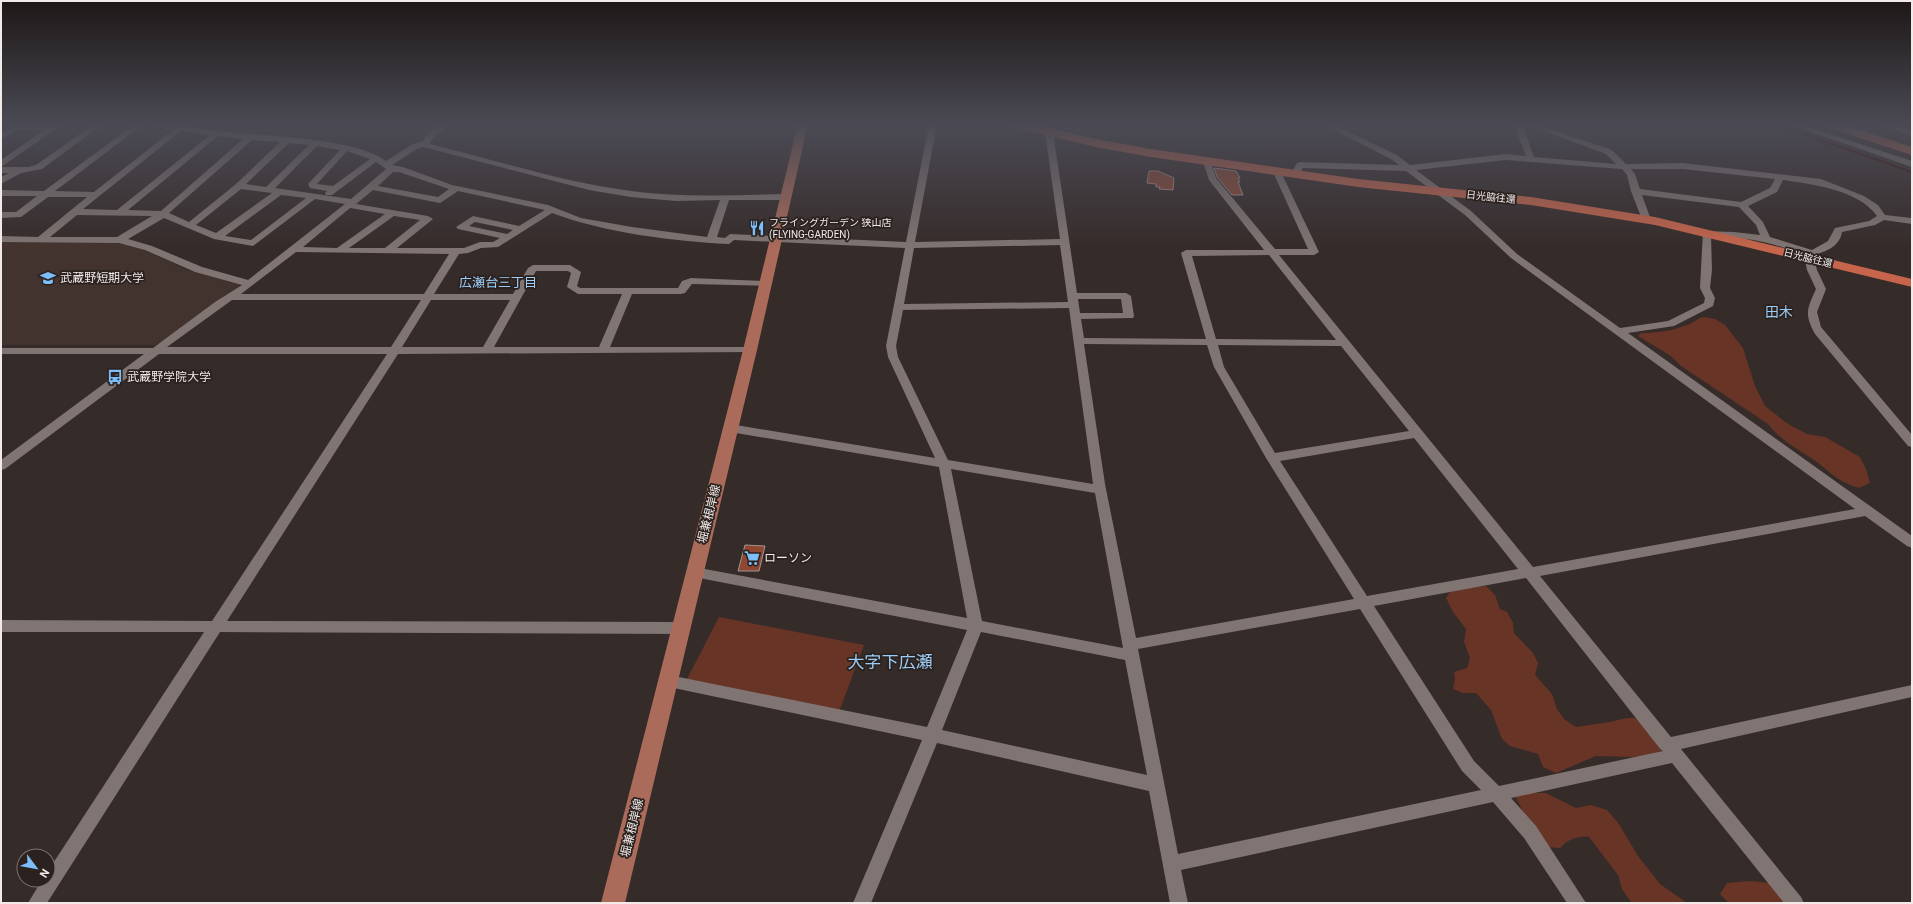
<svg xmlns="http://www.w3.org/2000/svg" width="1913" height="904" viewBox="0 0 1913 904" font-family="Roboto,'Noto Sans JP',sans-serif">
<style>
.built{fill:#43332e}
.green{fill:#683426}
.water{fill:#3a0600}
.building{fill:#8f4733;stroke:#a29692}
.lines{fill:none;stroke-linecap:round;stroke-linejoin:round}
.minor{fill:#807572;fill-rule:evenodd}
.major{fill:#aa6b5b;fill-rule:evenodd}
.highway{fill:#c6654b;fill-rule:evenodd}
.labels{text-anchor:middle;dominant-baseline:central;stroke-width:3.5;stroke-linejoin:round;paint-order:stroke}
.far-street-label{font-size:10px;fill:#f1eae8;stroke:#2b221f}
.far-poi-label{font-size:10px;fill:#f1eae8;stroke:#2b221f;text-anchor:start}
.poi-label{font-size:12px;fill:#f1eae8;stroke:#2b221f;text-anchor:start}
.street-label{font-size:12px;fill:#f1eae8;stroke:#2b221f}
.neighbourhood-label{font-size:13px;fill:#9ccdf8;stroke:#2b221f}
.quarter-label{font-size:14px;fill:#9ccdf8;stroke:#2b221f}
.near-quarter-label{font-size:17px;fill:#9ccdf8;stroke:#2b221f}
</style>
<rect width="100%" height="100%" fill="#352b29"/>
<polygon class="built" points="1,241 115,243 136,246 185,269 240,285 215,302 161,343 154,345 1,345"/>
<g class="green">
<path d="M1704,317L1715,319L1725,325L1743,348L1755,386L1765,406L1788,424L1807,434L1825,437L1860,457L1866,469L1870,483L1859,488C1839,482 1832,474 1817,462C1799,450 1781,441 1768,424L1681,366L1671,356L1638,336L1641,333C1657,333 1672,331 1687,325C1694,323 1697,318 1704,317Z"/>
<path d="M1486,586L1495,595L1500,609L1507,612L1513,623L1514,633L1533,653L1538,663L1535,675L1552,694L1557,709L1564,719L1576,727C1587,725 1598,724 1610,722C1616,721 1627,717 1634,718C1648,721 1655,740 1661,751L1647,755L1632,757L1596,756L1556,773L1543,767L1538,754L1510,746L1502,739L1491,710L1476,693H1463L1453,689L1455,679L1454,672L1467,668L1470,658L1464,642L1466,629L1453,612L1446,598L1451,590Z"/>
<polygon points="719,617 864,645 839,712 686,681"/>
<path d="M1531,793H1546L1576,808L1591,805L1607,810L1619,824L1638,856L1660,884L1687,903L1631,902L1622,889L1618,875L1589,837C1576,836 1569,839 1560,848L1547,847L1522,810L1516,797Z"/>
<polygon points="1750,881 1769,883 1785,903 1729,903 1720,894 1727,883"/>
</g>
<polygon class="water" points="1770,124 1778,124 1805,133 1912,171 1912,173"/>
<g class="building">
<polygon points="1214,168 1236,171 1240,178 1238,178 1240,182 1238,182 1243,195 1232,195 1217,177"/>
<polygon points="1149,171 1158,171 1174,178 1173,190 1159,189 1160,187 1156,187 1156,184 1147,183"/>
<polygon points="745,545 765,546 759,571 738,571"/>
</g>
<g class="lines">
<g class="minor">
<polygon points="54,124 63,124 1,167 1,160 44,130 17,130 1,139 1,133 15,126 51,126"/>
<polygon points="94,124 103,124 42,169 21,173 1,184 1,177 9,173 1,173 1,167 28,167 36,165"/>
<path d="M135,124H144L55,191L94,192L173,130L150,126L149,124C176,124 202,130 228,132C267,136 357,138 386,161L411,145L423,141C426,131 441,124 451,124L432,139L430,144C496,160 565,183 631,191C683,198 734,195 786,194L790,197L786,200H729L717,237L725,238L730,234L906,242L929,124H937L915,242L1060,239L1045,132L1049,130L1053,132L1077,293H1126L1131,296L1134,316L1133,318L1081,319L1084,338L1206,339L1181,253L1186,250H1264L1209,180L1203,161L1207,158L1210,159L1216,178L1275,249H1308L1273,172L1277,169L1280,170L1319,252L1314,255H1279L1533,567L1855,509L1511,258L1465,215L1406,171L1303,168L1298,176H1292L1291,174L1297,163L1300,162L1399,165L1391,159L1322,124H1332L1397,155L1410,165L1506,154L1526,156L1514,124H1522L1534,157L1616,164L1606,154L1524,124H1535L1612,150L1626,164L1683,163L1821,179L1864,196L1878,205L1885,215L1912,218V224L1884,220L1875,225L1842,232C1840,246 1826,252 1813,255L1817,270L1826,289L1817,312L1821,327L1912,435V447L1908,446L1815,334C1804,314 1807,309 1816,289L1807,270L1804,255C1773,242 1744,237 1711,236L1712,270L1710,288L1715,298L1713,306L1674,326L1628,333L1912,536V548L1907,546L1865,516L1540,576L1671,737L1912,685V697L1681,749L1801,897L1804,903H1784L1672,763L1511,798L1536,826L1586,903H1567L1524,838L1493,802L1181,870L1188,903H1170L1149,791L937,743L871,903H853L922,740L669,687L664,685L662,681L664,677L669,675L927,727L967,630L694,577L689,576L687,572L689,568L694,567L967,618L939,467L730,432L724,428L730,424L935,458L888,357L886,346L905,248L734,240L729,244C673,241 605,233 552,213L498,247L481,248L468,253L459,254L434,294H513L528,268L533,265H570L581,272L577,286L580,288H678L682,281L691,278L765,281L770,284L769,286L692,284L685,293L681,294H632L610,347H750L755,350L754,352L398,354L227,621L682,622L687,624L689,628L687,632L682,634L220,632L47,903H28L42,880H48V871L204,632H1V620L212,621L387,354H159L5,469L1,470V460L144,354H1V348H153L215,302L242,285L195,272L145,250L119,243L1,242V236L38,237L87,197H48L21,217L1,218V212H16L37,196H1V190L44,191ZM181,131L210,135L117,210L83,209ZM218,136L243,139L161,211L128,210ZM252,140L280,142L236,184L189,222L169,213ZM289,143L309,145L266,187L246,184ZM317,146L340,150L308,184L310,188L327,191L325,193L326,195H332L376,162L386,169L351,199L275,188ZM423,147L589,190L631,197L676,201L720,200L707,237L632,227L581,218L548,205L452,185L403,167L392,165L417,149ZM347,151L370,159L333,186L317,184ZM1506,160L1622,169L1627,175L1631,191L1643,222L1646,223L1651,220L1642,195L1739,207L1756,225L1760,235L1734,232L1703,231L1700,288L1705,298L1704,303L1668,321L1620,328L1517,254L1471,211L1416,170ZM1631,169H1683L1775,179L1770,188L1741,202L1640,189L1635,174ZM393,172H399L449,189L438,197L378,186ZM1783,180C1812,184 1859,190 1877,216L1869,221L1835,228L1828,241L1812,250L1770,237L1763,222L1748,206L1777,192ZM241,189L272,193L216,233L196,225ZM373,190L440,203L458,191L545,210L519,226L473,216L456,227L458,229L500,238L493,242H480L464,248H397L433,219L428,216L356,204ZM281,195L306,198L251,240L225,236ZM315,199L345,204L248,280L202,267L152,246L128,239L164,218L214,239L253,246ZM350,208L385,214L337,248L303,247ZM77,215L152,216L117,237H50ZM394,216L420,220L385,248H349ZM475,222L513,230L507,234L469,226ZM1060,245L1068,302L904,304L914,248ZM296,252L449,254L424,294H241ZM1269,255L1336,340L1216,339L1192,256ZM536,271H568L571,273L567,287L578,294H622L599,347H494ZM1078,299H1121L1123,313H1080ZM232,300H421L391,347H167ZM431,300H510L483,347H402ZM1069,308L1093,484L948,460L898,357L896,346L903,310ZM1084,344L1207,345L1214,367L1266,458L1354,599L1136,638L1105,484ZM1218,345L1341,346L1409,431L1275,453L1224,367ZM1414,438L1518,569L1367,596L1280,461ZM951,469L1095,493L1123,648L982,621ZM1526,578L1661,750L1663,751L1499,786L1474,761L1374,606ZM1360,609L1462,771L1481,790L1178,854L1138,649ZM981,632L1125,660L1147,775L942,730Z"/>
<polygon points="1788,124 1799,124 1912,161 1912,167"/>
<polygon points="1878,124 1889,124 1912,131 1912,136"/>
</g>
<polygon class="major" points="798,124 808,124 757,350 625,903 601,903 743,350"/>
<g class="highway">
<polygon points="1012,124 1032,124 1096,139 1151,149 1358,179 1531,197 1655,217 1912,279 1912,287 1655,225 1531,205 1358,187 1151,157 1096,147 1014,127"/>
<polygon points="1824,124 1842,124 1912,147 1912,155 1826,127"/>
</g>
</g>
<linearGradient id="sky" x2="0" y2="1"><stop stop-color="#1d1817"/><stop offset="0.5" stop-color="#4b4a54"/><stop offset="1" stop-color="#4b4a54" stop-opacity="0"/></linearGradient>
<rect width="1913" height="250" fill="url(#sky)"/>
<defs>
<symbol id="restaurant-bare" viewBox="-9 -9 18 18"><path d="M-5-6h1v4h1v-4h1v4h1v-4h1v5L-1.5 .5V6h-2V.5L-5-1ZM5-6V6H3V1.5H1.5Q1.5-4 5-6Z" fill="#7bbef9" stroke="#2b221f" stroke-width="2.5" paint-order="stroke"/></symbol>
<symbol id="university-bare" viewBox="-9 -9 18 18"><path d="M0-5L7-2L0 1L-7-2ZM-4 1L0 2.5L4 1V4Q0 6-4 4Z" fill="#7bbef9" stroke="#2b221f" stroke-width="2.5" paint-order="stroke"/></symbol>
<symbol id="bus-bare" viewBox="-9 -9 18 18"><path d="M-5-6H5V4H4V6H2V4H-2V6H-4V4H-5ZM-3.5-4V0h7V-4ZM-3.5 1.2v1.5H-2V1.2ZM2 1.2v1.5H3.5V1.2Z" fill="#7bbef9" stroke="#2b221f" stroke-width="2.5" paint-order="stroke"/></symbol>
<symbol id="supermarket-bare" viewBox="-9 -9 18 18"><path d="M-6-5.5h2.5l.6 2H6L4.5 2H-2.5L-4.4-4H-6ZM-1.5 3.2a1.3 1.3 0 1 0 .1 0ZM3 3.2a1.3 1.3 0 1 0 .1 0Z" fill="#7bbef9" stroke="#2b221f" stroke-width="2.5" paint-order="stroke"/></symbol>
</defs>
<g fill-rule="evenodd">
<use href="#restaurant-bare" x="746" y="217" width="22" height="22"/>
<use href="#university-bare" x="37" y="267" width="22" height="22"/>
<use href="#bus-bare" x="104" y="366" width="22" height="22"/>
<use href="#supermarket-bare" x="741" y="547" width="22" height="22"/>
</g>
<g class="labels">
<g class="far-street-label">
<text transform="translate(1491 197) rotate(6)">日光脇往還</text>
<text transform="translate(1808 258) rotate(14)">日光脇往還</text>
</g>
<g class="far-poi-label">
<text x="769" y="222">フライングガーデン 狭山店<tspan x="769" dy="12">(FLYING-GARDEN)</tspan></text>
</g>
<g class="poi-label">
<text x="60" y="278">武蔵野短期大学</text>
<text x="127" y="377">武蔵野学院大学</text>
<text x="764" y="558">ローソン</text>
</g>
<g class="street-label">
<text transform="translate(709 514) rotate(-76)">堀兼根岸線</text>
<text transform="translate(632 828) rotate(-76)">堀兼根岸線</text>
</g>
<g class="neighbourhood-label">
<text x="498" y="282">広瀬台三丁目</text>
</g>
<g class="quarter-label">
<text x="1779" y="312">田木</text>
</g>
<g class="near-quarter-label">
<text x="890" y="662">大字下広瀬</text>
</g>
</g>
<rect width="1913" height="904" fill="none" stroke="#f1eae8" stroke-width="4"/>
<g transform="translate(36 868) rotate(122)"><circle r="19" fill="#2b221f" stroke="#7a726f"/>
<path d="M0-3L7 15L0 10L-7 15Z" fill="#7bbef9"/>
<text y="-6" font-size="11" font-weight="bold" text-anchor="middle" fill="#f1eae8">N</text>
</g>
</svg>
